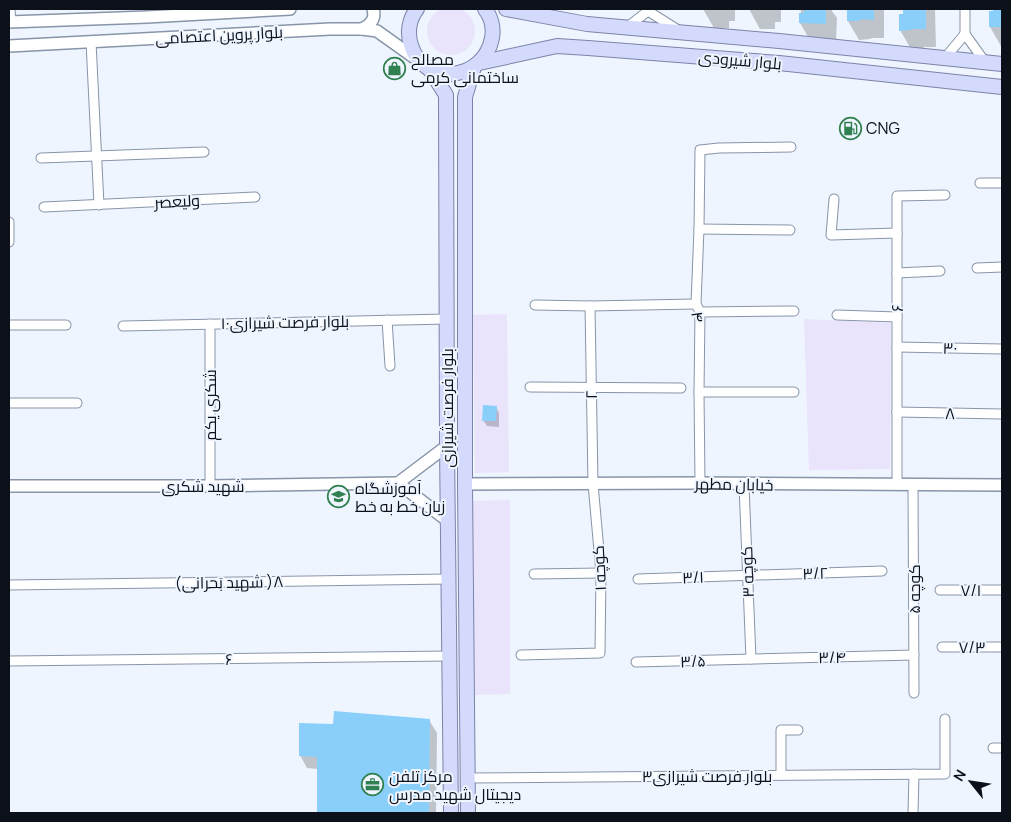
<svg xmlns="http://www.w3.org/2000/svg" width="1011" height="822" viewBox="0 0 1011 822" font-family="Manrope,Cairo,sans-serif">
<style>
.green{fill:#e9e3fb}
.shadow{fill:#0003}
.building{fill:#8acffa}
.lines{fill:none;stroke-linecap:round;stroke-linejoin:round}
.minor-casing{stroke:#8795a9;stroke-width:11}
.tertiary-casing{stroke:#8795a9;stroke-width:14}
.primary-casing{stroke:#7c83aa;stroke-width:16}
.minor{stroke:#fff;stroke-width:9}
.tertiary{stroke:#fff;stroke-width:11}
.primary{stroke:#d4dafb;stroke-width:14}
.labels{text-anchor:middle;dominant-baseline:central;stroke-width:4;stroke-linejoin:round;paint-order:stroke}
.street-label{font-size:16px;fill:#0c1119;stroke:#eff5fe}
.poi-label{font-size:16px;fill:#0c1119;stroke:#eff5fe;text-anchor:start}
</style>
<rect width="100%" height="100%" fill="#eff5fe"/>
<g class="green">
<circle cx="451" cy="31" r="24"/>
<polygon points="507,314 509,472 475,473 473,315"/>
<polygon points="804,319 891,323 890,469 809,470"/>
<polygon points="510,500 510,694 472,695 471,501"/>
</g>
<g class="shadow">
<polygon points="703,9 735,9 735,21 729,21 729,28 714,28"/>
<polygon points="749,9 781,9 781,22 775,22 775,29 760,29"/>
<polygon points="801,9 832,9 832,11 837,18 836,42 811,42 800,23"/>
<polygon points="848,9 884,9 884,38 872,38 870,39 859,40 848,21"/>
<polygon points="904,9 935,9 936,47 924,47 922,49 911,49 900,30 904,15"/>
<polygon points="994,9 1002,9 1002,46 1001,46 990,27"/>
<polygon points="496,407 499,413 499,427 487,426 483,420"/>
<polygon points="429,720 437,733 436,813 318,813 318,769 307,768 300,755"/>
</g>
<g class="building">
<polygon points="804,9 826,9 826,24 799,23 799,13 804,13"/>
<polygon points="847,9 874,9 874,20 861,19 859,21 847,21"/>
<polygon points="903,9 926,9 926,29 913,29 911,30 899,31 899,14 903,14"/>
<polygon points="993,9 1002,9 1002,27 989,27 989,11 993,11"/>
<polygon points="483,405 497,406 496,421 482,421"/>
<polygon points="334,711 430,719 429,813 317,813 317,757 299,756 299,723 333,724"/>
</g>
<g class="lines">
<defs>
<g id="minor">
<polyline points="10,9 11,22"/>
<polyline points="965,9 965,34"/>
<polyline points="626,28 648,11 678,30"/>
<polyline points="91,42 99,205"/>
<polyline points="945,58 965,34 985,62"/>
<polyline points="41,158 204,152"/>
<polyline points="980,183 1002,183"/>
<polyline points="834,199 831,235 897,233 897,485"/>
<polyline points="44,207 255,197"/>
<polyline points="9,222 9,242"/>
<polyline points="699,229 790,230"/>
<polyline points="897,233 897,196 945,195"/>
<polyline points="977,268 1002,267"/>
<polyline points="897,273 940,271"/>
<polyline points="535,305 590,306 696,304"/>
<polyline points="700,312 794,311"/>
<polyline points="837,315 897,317"/>
<polyline points="387,320 390,366"/>
<polyline points="210,324 210,486"/>
<polyline points="9,325 66,325"/>
<polyline points="123,326 447,319"/>
<polyline points="897,347 1002,349"/>
<polyline points="530,387 681,388"/>
<polyline points="699,392 794,392"/>
<polyline points="9,403 77,403"/>
<polyline points="897,412 1002,414"/>
<polyline points="700,483 699,392 700,312 696,304 699,229 700,150 719,148 791,147"/>
<polyline points="744,485 751,659"/>
<polyline points="913,485 914,693"/>
<polyline points="534,574 601,573"/>
<polyline points="638,579 882,571"/>
<polyline points="9,585 449,579"/>
<polyline points="940,590 1002,590"/>
<polyline points="942,647 1002,647"/>
<polyline points="521,655 600,653 601,573 593,484 590,306"/>
<polyline points="9,661 449,656"/>
<polyline points="636,662 914,655"/>
<polyline points="993,748 1002,748"/>
<polyline points="781,775 781,730 798,730"/>
<polyline points="468,778 945,774 945,719"/>
<polyline points="913,813 914,774"/>
</g>
<g id="tertiary">
<polyline points="9,22 147,17 290,9"/>
<path d="M362,29C371,25 376,18 373,9"/>
<polyline points="9,46 330,29 362,29 377,31 419,61"/>
<polyline points="398,483 448,521"/>
<polyline points="398,483 447,446"/>
<polyline points="465,484 700,483 1002,485"/>
<polyline points="9,486 210,486 398,483"/>
</g>
<g id="primary">
<path d="M417,9C409,19 407,33 411,45C424,88 484,81 492,38C494,28 491,17 485,9"/>
<polyline points="506,9 587,24 779,41 1002,64"/>
<polyline points="479,63 557,46 588,48 779,63 1002,87"/>
<polyline points="429,68 446,95 447,446 451,813"/>
<polyline points="468,813 465,484 465,97 474,67"/>
</g>
</defs>
<use href="#minor" class="minor-casing"/>
<use href="#tertiary" class="tertiary-casing"/>
<use href="#primary" class="primary-casing"/>
<use href="#minor" class="minor"/>
<use href="#tertiary" class="tertiary"/>
<use href="#primary" class="primary"/>
</g>
<defs>
<symbol id="shop-ring" viewBox="-11 -11 22 22"><circle r="9.5" fill="#eff5fe" stroke="#318051" stroke-width="1.5"/><path d="M-5-2.5h2.3a2.7 3.5 0 0 1 5.4 0H5L5.5 6h-11ZM-1.5-2.5h3a1.5 2.3 0 0 0-3 0Z" fill="#318051"/></symbol>
<symbol id="fuel-ring" viewBox="-11 -11 22 22"><circle r="9.5" fill="#eff5fe" stroke="#318051" stroke-width="1.5"/><path d="M-5.5-6h7V0h2V4h1.3V-2.5L3-4.5l.8-.8L6-3V5H2.5V1h-1V6h-7ZM-4.2-4.7v3.2H.2V-4.7Z" fill="#318051"/></symbol>
<symbol id="school-ring" viewBox="-11 -11 22 22"><circle r="9.5" fill="#eff5fe" stroke="#318051" stroke-width="1.5"/><path d="M0-5L7-2L0 1L-7-2ZM-4 1L0 2.5L4 1V4Q0 6-4 4Z" fill="#318051"/></symbol>
<symbol id="office-ring" viewBox="-11 -11 22 22"><circle r="9.5" fill="#eff5fe" stroke="#318051" stroke-width="1.5"/><path d="M-6-3h4V-5.5h4V-3h4V5H-6ZM-1-4.5V-3h2v-1.5ZM-6 0V1H6V0Z" fill="#318051"/></symbol>
</defs>
<g fill-rule="evenodd">
<use href="#shop-ring" x="382" y="56" width="25" height="25"/>
<use href="#fuel-ring" x="838" y="116" width="25" height="25"/>
<use href="#school-ring" x="326" y="484" width="25" height="25"/>
<use href="#office-ring" x="360" y="772" width="25" height="25"/>
</g>
<g class="labels">
<g class="street-label">
<text transform="translate(219 35) rotate(-3)">بلوار پروین اعتصامی</text>
<text transform="translate(740 60) rotate(5)">بلوار شیرودی</text>
<text transform="translate(177 201) rotate(-3)">ولیعصر</text>
<text transform="translate(897 308) rotate(-90)">۶</text>
<text transform="translate(698 317) rotate(82)">۴</text>
<text transform="translate(285 322) rotate(-1)">بلوار فرصت شیرازی۱۰</text>
<text transform="translate(950 348) rotate(1)">۳۰</text>
<text transform="translate(591 395) rotate(-91)">۲</text>
<text transform="translate(210 405) rotate(-90)">شکری یکم</text>
<text transform="translate(447 408) rotate(-90)">بلوار فرصت شیرازی</text>
<text transform="translate(950 413) rotate(1)">۸</text>
<text transform="translate(734 484) rotate(1)">خیابان مطهر</text>
<text x="203" y="486">شهید شکری</text>
<text transform="translate(599 568) rotate(-93)">کوچه ۱</text>
<text transform="translate(747 572) rotate(-92)">کوچه ۳</text>
<text transform="translate(815 573) rotate(-2)">۳/۲</text>
<text transform="translate(693 577) rotate(-2)">۳/۱</text>
<text transform="translate(229 582) rotate(-1)">(شهید بَحرانی )۸</text>
<text transform="translate(914 589) rotate(-90)">کوچه ۵</text>
<text x="971" y="590">۷/۱</text>
<text x="972" y="647">۷/۳</text>
<text transform="translate(832 657) rotate(-1)">۳/۴</text>
<text transform="translate(229 659) rotate(-1)">۶</text>
<text transform="translate(693 661) rotate(-2)">۳/۵</text>
<text x="707" y="776">۳بلوار فرصت شیرازی</text>
</g>
<g class="poi-label">
<text x="411" y="59">مصالح<tspan x="411" dy="18">ساختمانی کرمی</tspan></text>
<text x="866" y="128">CNG</text>
<text x="355" y="488">آموزشگاه<tspan x="355" dy="18">زبان خط به خط</tspan></text>
<text x="389" y="776">مرکز تلفن<tspan x="389" dy="18">دیجیتال شهید مدرس</tspan></text>
</g>
</g>
<rect width="1011" height="822" fill="none" stroke="#0c1119" stroke-width="20"/>
<g transform="translate(971 782) rotate(300)" stroke="#eff5fe" stroke-width="4" paint-order="stroke">
<path d="M0-4L9 19L0 12L-9 19Z" fill="#0c1119"/>
<text y="-8" font-size="14" font-weight="bold" text-anchor="middle" fill="#0c1119">N</text>
</g>
</svg>
